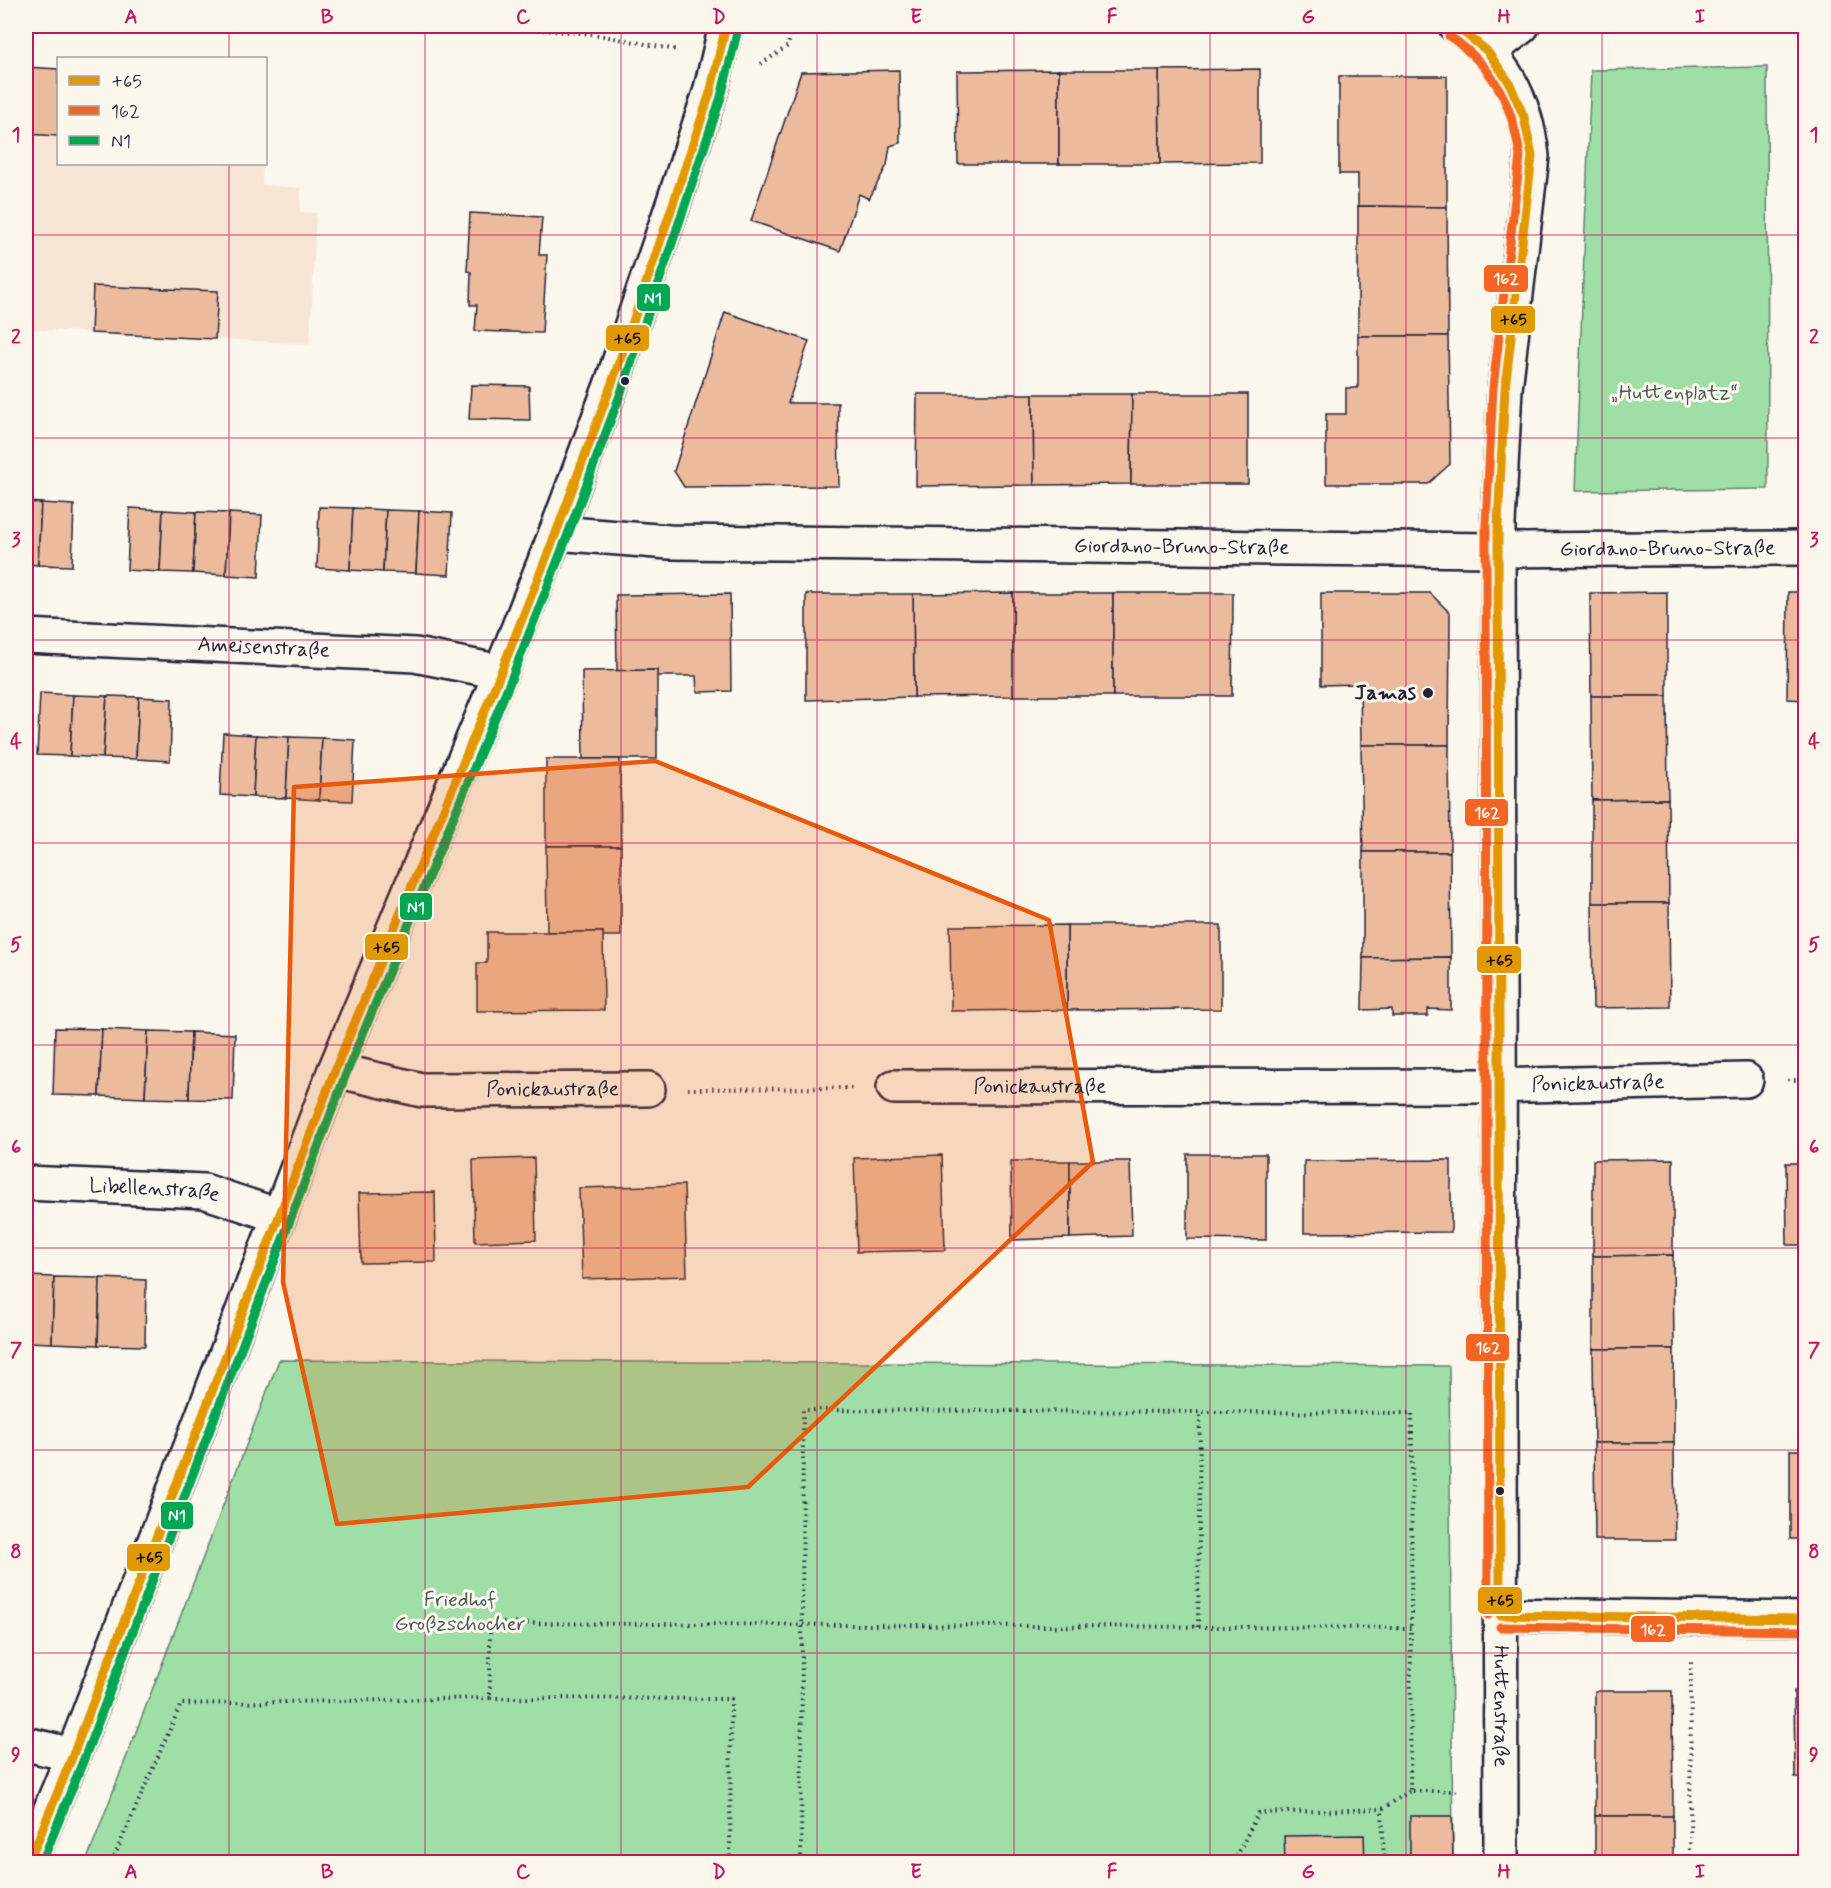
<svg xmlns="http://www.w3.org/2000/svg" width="1831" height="1888" viewBox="0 0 1831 1888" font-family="Mynerve,sans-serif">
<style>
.built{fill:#f6e5d4}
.green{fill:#9fdfa7;stroke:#608071;stroke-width:1.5}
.building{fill:#ecbb9d;stroke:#22223b;stroke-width:1.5}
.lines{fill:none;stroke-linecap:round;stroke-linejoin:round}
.minor-casing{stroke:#22223b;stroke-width:38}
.secondary-casing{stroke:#22223b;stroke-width:38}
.path{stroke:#22223b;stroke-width:4;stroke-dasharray:1.5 4.5;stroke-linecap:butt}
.minor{stroke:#fbf7ec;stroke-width:33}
.secondary{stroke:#fbf7ec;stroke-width:33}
.bus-1-casing{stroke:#fbf7ec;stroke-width:14}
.bus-2-casing{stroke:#fbf7ec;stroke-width:14}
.bus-3-casing{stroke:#fbf7ec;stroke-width:14}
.bus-1{stroke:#e29906;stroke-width:9}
.bus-2{stroke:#f26522;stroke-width:9}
.bus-3{stroke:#00a651;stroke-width:9}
.marked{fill:#e8590c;fill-opacity:0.2;stroke:#e8590c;stroke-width:4.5;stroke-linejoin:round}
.grid{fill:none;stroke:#c2185b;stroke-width:1.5;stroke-opacity:0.55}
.bus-dot{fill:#22223b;stroke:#fbf7ec;stroke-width:2}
.labels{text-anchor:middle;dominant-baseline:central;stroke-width:6;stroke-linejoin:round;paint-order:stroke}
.park-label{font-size:21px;fill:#485b5b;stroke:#fbf7ec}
.street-label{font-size:21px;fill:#22223b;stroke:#fbf7ec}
.poi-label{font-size:21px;font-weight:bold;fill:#22223b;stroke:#fbf7ec;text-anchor:end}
.line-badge{stroke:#fbf7ec;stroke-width:2}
.badge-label{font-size:16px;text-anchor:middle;font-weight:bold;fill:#fff}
.pale-badge-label{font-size:16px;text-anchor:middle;font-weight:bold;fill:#111}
.neatline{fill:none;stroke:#c2185b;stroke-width:2}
.grid-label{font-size:20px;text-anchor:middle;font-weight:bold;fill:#c2185b}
</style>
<rect width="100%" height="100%" fill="#fbf7ec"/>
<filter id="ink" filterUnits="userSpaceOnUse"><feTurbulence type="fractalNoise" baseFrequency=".0167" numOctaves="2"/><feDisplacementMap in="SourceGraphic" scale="12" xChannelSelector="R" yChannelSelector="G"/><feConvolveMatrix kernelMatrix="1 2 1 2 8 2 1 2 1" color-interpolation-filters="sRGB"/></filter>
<g filter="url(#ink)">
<polygon class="built" points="26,67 58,69 58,164 263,164 262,185 301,188 300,212 316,213 310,344 26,329"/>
<g class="green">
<polygon points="1767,67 1768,489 1575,491 1591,70"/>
<polygon points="279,1360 1449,1366 1453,1862 86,1862"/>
</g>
<g class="building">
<polygon points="26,67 58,69 58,136 26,134"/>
<polygon points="1260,69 1260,163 1160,164 1159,70"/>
<polygon points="899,70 900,143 890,146 887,165 869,199 859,194 840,251 751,221 801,72"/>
<polygon points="1059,70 1059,164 958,164 957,71"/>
<polygon points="1059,70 1159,70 1160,164 1059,164"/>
<polygon points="1339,76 1447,76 1447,207 1358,206 1358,174 1339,174"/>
<polygon points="1358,206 1447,207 1448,336 1358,336"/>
<polygon points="470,213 542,217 539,255 547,255 542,333 475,331 477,305 470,305 471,272 467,271"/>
<polygon points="93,286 218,291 215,339 91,333"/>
<polygon points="725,312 809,341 788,403 838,403 839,486 684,487 674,471"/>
<polygon points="1358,336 1448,336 1450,464 1428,484 1326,484 1326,414 1346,414 1346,388 1358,388"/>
<polygon points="471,385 529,386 530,420 469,419"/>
<polygon points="917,394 1033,394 1034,485 916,486"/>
<polygon points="1033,394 1132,394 1131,484 1034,485"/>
<polygon points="1132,394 1248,394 1248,484 1131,484"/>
<polygon points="26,502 41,503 38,565 26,564"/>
<polygon points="41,503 74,505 72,566 38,565"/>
<polygon points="319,507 353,508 350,570 317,568"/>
<polygon points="130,508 163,510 160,572 127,570"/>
<polygon points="353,508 386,510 383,572 350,570"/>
<polygon points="163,510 196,512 193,573 160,572"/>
<polygon points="386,510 419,511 416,573 383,572"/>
<polygon points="419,511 452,513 449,575 416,573"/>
<polygon points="196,512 229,513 226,575 193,573"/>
<polygon points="229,513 262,515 259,577 226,575"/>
<polygon points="1667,592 1667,696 1591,696 1590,593"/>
<polygon points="1788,592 1806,592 1806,700 1787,699"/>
<rect x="1013" y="593" width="100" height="103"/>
<polygon points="1013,593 1013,696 914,697 913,594"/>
<polygon points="1113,593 1233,593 1232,696 1113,696"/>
<polygon points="1321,593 1430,593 1450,613 1449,745 1361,745 1360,684 1321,685"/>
<polygon points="730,594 731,691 697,692 696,676 656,676 657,670 617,671 616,595"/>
<polygon points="806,594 913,594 914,697 806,700"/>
<polygon points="657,670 657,759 583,759 582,671"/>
<polygon points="40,693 73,695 70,756 37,755"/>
<polygon points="73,695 107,696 103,758 70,756"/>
<polygon points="107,696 139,697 136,759 103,758"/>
<polygon points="1591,696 1667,696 1668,799 1592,800"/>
<polygon points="139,697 172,699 170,761 136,759"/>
<polygon points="223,733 256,735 253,797 220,795"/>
<polygon points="256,735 289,737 286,798 253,797"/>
<polygon points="289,737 322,738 319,800 286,798"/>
<polygon points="322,738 355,740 352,801 319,800"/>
<polygon points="1361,745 1449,745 1450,852 1363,852"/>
<polygon points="546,759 620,759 621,846 546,846"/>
<polygon points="1668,799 1669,903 1592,903 1592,800"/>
<polygon points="546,846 621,846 621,936 603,936 603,932 547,932"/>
<polygon points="1363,852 1450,852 1451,957 1363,958"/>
<polygon points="1592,903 1669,903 1670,1007 1593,1008"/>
<polygon points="1067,925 1221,925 1221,1009 1067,1010"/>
<polygon points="1067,925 1067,1010 951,1011 950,926"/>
<polygon points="487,932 603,932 604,1010 477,1011 477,963 487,963"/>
<polygon points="1451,957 1451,1010 1428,1009 1428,1016 1392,1016 1392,1009 1362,1010 1363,958"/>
<polygon points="55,1028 102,1029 99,1096 53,1095"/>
<polygon points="102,1029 148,1031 145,1098 99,1096"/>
<polygon points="148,1031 191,1032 189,1099 145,1098"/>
<polygon points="191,1032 235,1034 233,1100 189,1099"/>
<polygon points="1187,1154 1266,1154 1266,1240 1187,1239"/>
<polygon points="942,1155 945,1250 857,1252 854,1158"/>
<polygon points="534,1158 536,1240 475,1242 473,1160"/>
<polygon points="1673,1159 1673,1255 1593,1256 1593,1160"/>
<polygon points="1451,1160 1451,1232 1304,1233 1304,1161"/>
<polygon points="1011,1161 1070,1161 1070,1238 1012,1240"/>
<polygon points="1070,1161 1130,1161 1132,1236 1070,1238"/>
<polygon points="1786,1163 1806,1163 1806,1245 1787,1245"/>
<polygon points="684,1185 687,1276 582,1279 579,1188"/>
<polygon points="435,1192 436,1262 361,1263 359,1193"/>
<polygon points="1673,1255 1674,1349 1593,1349 1593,1256"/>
<polygon points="26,1276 54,1277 52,1343 26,1342"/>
<polygon points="54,1277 100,1278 98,1345 52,1343"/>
<polygon points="100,1278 146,1280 145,1346 98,1345"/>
<polygon points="1593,1349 1674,1349 1674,1443 1594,1443"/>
<polygon points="1594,1443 1674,1443 1675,1540 1595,1540"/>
<rect x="1790" y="1450" width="16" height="89"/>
<polygon points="1595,1691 1672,1691 1673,1816 1595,1816"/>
<polygon points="1794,1691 1806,1691 1806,1778 1795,1778"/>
<polygon points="1410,1816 1452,1816 1453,1862 1410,1862"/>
<rect x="1595" y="1816" width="78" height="46"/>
<polygon points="1364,1835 1365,1862 1285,1862 1284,1836"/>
</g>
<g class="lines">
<defs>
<g id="minor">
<path id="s1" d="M1456,26C1503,55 1526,102 1532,156L1505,389L1498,524L1501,1862"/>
<polyline points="1489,52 1522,26"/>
<path id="s2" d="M556,533L669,542L1498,550L1806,548"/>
<path id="s3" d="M26,636L415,655L501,672"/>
<path id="s4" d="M335,1070L422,1090L648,1089"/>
<path id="s5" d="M894,1087L1488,1086L1746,1080"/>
<path id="s6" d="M26,1183L204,1191L279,1216"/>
<polyline points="1500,1615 1806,1619"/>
<polyline points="26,1744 73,1755"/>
</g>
<polyline id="secondary" points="29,1862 73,1755 335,1070 501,672 556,533 612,383 671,210 710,93 726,26"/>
</defs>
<use href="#minor" class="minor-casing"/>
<use href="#secondary" class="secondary-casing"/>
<g class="path">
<polyline points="489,26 593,34 677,50"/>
<polyline points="761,64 788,46 792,26"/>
<polyline points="1788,1080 1806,1080"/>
<polyline points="688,1089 854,1088"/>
<polyline points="1198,1627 1200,1412"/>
<polyline points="112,1862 181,1704 490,1698"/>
<polyline points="730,1862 731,1699 490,1698 490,1623 1411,1628 1410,1791 1458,1791"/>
<polyline points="801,1862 803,1410 1412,1413 1411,1628"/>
<polyline points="1234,1862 1258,1813 1382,1809"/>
<polyline points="1384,1862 1382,1809 1410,1791"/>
<polyline points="1690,1862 1691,1659"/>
</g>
<use href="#minor" class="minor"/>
<use href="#secondary" class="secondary"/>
<defs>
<g id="bus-1">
<polyline points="1456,26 1487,51 1509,82 1524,117 1532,156 1505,389 1498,524 1500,1615 1806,1619"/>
<polyline points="29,1862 73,1755 335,1070 501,672 556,533 612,383 671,210 710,93 726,26"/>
</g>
<g id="bus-2">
<path d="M1449,36C1494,67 1512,103 1520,156L1493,388L1486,524L1488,1615"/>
<polyline points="1500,1627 1806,1631"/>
</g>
<polyline id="bus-3" points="42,1862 84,1759 346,1074 512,677 567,537 623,387 682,214 721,97 738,29"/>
</defs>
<use href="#bus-1" class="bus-1-casing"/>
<use href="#bus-2" class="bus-2-casing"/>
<use href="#bus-3" class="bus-3-casing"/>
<use href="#bus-1" class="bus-1"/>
<use href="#bus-2" class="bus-2"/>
<use href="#bus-3" class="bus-3"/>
</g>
</g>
<path class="marked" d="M655,761L1049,920L1093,1162L748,1487L337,1524L283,1282L294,787Z"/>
<path class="grid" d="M229,26V58M425,26V1862M621,26V1862M817,26V1862M1014,26V1862M1210,26V1862M1406,26V1862M1602,26V1862M229,164V1862M26,235H1806M26,438H1806M26,640H1806M26,843H1806M26,1045H1806M26,1248H1806M26,1450H1806M26,1653H1806"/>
<g class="bus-dot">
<circle cx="625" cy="381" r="5"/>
<circle cx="1428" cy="693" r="6"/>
<circle cx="1500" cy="1491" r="5"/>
</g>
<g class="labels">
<g class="park-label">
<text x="1674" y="393">„Huttenplatz“</text>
<text x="460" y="1600">Friedhof<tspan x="460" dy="24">Großzschocher</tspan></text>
</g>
<g class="street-label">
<text stroke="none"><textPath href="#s2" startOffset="626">Giordano-Bruno-Straße</textPath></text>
<text stroke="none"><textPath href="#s2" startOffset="1112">Giordano-Bruno-Straße</textPath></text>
<text stroke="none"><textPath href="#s3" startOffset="238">Ameisenstraße</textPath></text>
<text stroke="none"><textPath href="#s5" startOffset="704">Ponickaustraße</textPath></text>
<text stroke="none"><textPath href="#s5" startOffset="146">Ponickaustraße</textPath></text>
<text stroke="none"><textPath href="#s4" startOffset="220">Ponickaustraße</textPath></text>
<text stroke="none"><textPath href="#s6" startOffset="129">Libellenstraße</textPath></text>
<text stroke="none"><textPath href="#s1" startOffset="1708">Huttenstraße</textPath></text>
</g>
<g class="poi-label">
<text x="1416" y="693">Jamas</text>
</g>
</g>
<g class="line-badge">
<rect x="1483" y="264" width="46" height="29" rx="6" fill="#f26522"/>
<rect x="636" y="283" width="35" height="29" rx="6" fill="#00a651"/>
<rect x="1490" y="305" width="46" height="29" rx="6" fill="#e29906"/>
<rect x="605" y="324" width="45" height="28" rx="6" fill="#e29906"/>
<rect x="1464" y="798" width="45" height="29" rx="6" fill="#f26522"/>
<rect x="399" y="892" width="34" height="29" rx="6" fill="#00a651"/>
<rect x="364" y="933" width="45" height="28" rx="6" fill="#e29906"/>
<rect x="1476" y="945" width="46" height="29" rx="6" fill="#e29906"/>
<rect x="1465" y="1333" width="45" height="29" rx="6" fill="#f26522"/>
<rect x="160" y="1501" width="34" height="29" rx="6" fill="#00a651"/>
<rect x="126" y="1543" width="45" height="29" rx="6" fill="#e29906"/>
<rect x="1477" y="1586" width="46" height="29" rx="6" fill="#e29906"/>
<rect x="1630" y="1615" width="46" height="28" rx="6" fill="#f26522"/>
</g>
<g class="badge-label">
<text x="1506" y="284">162</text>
<text x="653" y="304">N1</text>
<text x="1487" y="818">162</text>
<text x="416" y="913">N1</text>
<text x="1488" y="1353">162</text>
<text x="177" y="1521">N1</text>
<text x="1653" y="1635">162</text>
</g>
<g class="pale-badge-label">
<text x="1513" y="325">+65</text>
<text x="627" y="344">+65</text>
<text x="386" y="953">+65</text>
<text x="1499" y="966">+65</text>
<text x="149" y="1563">+65</text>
<text x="1500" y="1606">+65</text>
</g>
<rect width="1831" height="1888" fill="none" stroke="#fbf7ec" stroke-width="66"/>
<rect x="57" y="57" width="210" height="108" fill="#fbf7ec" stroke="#a4a2a5" stroke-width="1.5"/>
<rect x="69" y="76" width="30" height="9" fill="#e29906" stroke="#a4a2a5" stroke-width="1.5"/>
<text x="111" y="87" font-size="18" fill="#22223b">+65</text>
<rect x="69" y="106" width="30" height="9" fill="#f26522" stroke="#a4a2a5" stroke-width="1.5"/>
<text x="111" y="117" font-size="18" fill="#22223b">162</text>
<rect x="69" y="136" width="30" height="9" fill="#00a651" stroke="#a4a2a5" stroke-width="1.5"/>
<text x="111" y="147" font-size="18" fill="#22223b">N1</text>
<rect x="33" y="33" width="1765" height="1822" class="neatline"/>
<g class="grid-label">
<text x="131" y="23">A</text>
<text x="327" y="23">B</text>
<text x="523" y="23">C</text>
<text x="719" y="23">D</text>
<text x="916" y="23">E</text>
<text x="1112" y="23">F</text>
<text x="1308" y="23">G</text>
<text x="1504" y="23">H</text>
<text x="1700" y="23">I</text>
<text x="16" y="141">1</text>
<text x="1814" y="141">1</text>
<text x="16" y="343">2</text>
<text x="1814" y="343">2</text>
<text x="16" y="546">3</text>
<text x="1814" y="546">3</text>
<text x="16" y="748">4</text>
<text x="1814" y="748">4</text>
<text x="16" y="951">5</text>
<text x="1814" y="951">5</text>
<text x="16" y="1153">6</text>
<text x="1814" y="1153">6</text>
<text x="16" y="1356">7</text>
<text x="1814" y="1356">7</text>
<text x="16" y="1558">8</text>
<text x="1814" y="1558">8</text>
<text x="16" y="1761">9</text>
<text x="1814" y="1761">9</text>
<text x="131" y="1878">A</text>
<text x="327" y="1878">B</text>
<text x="523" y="1878">C</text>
<text x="719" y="1878">D</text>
<text x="916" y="1878">E</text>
<text x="1112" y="1878">F</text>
<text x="1308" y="1878">G</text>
<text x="1504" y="1878">H</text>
<text x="1700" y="1878">I</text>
</g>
</svg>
